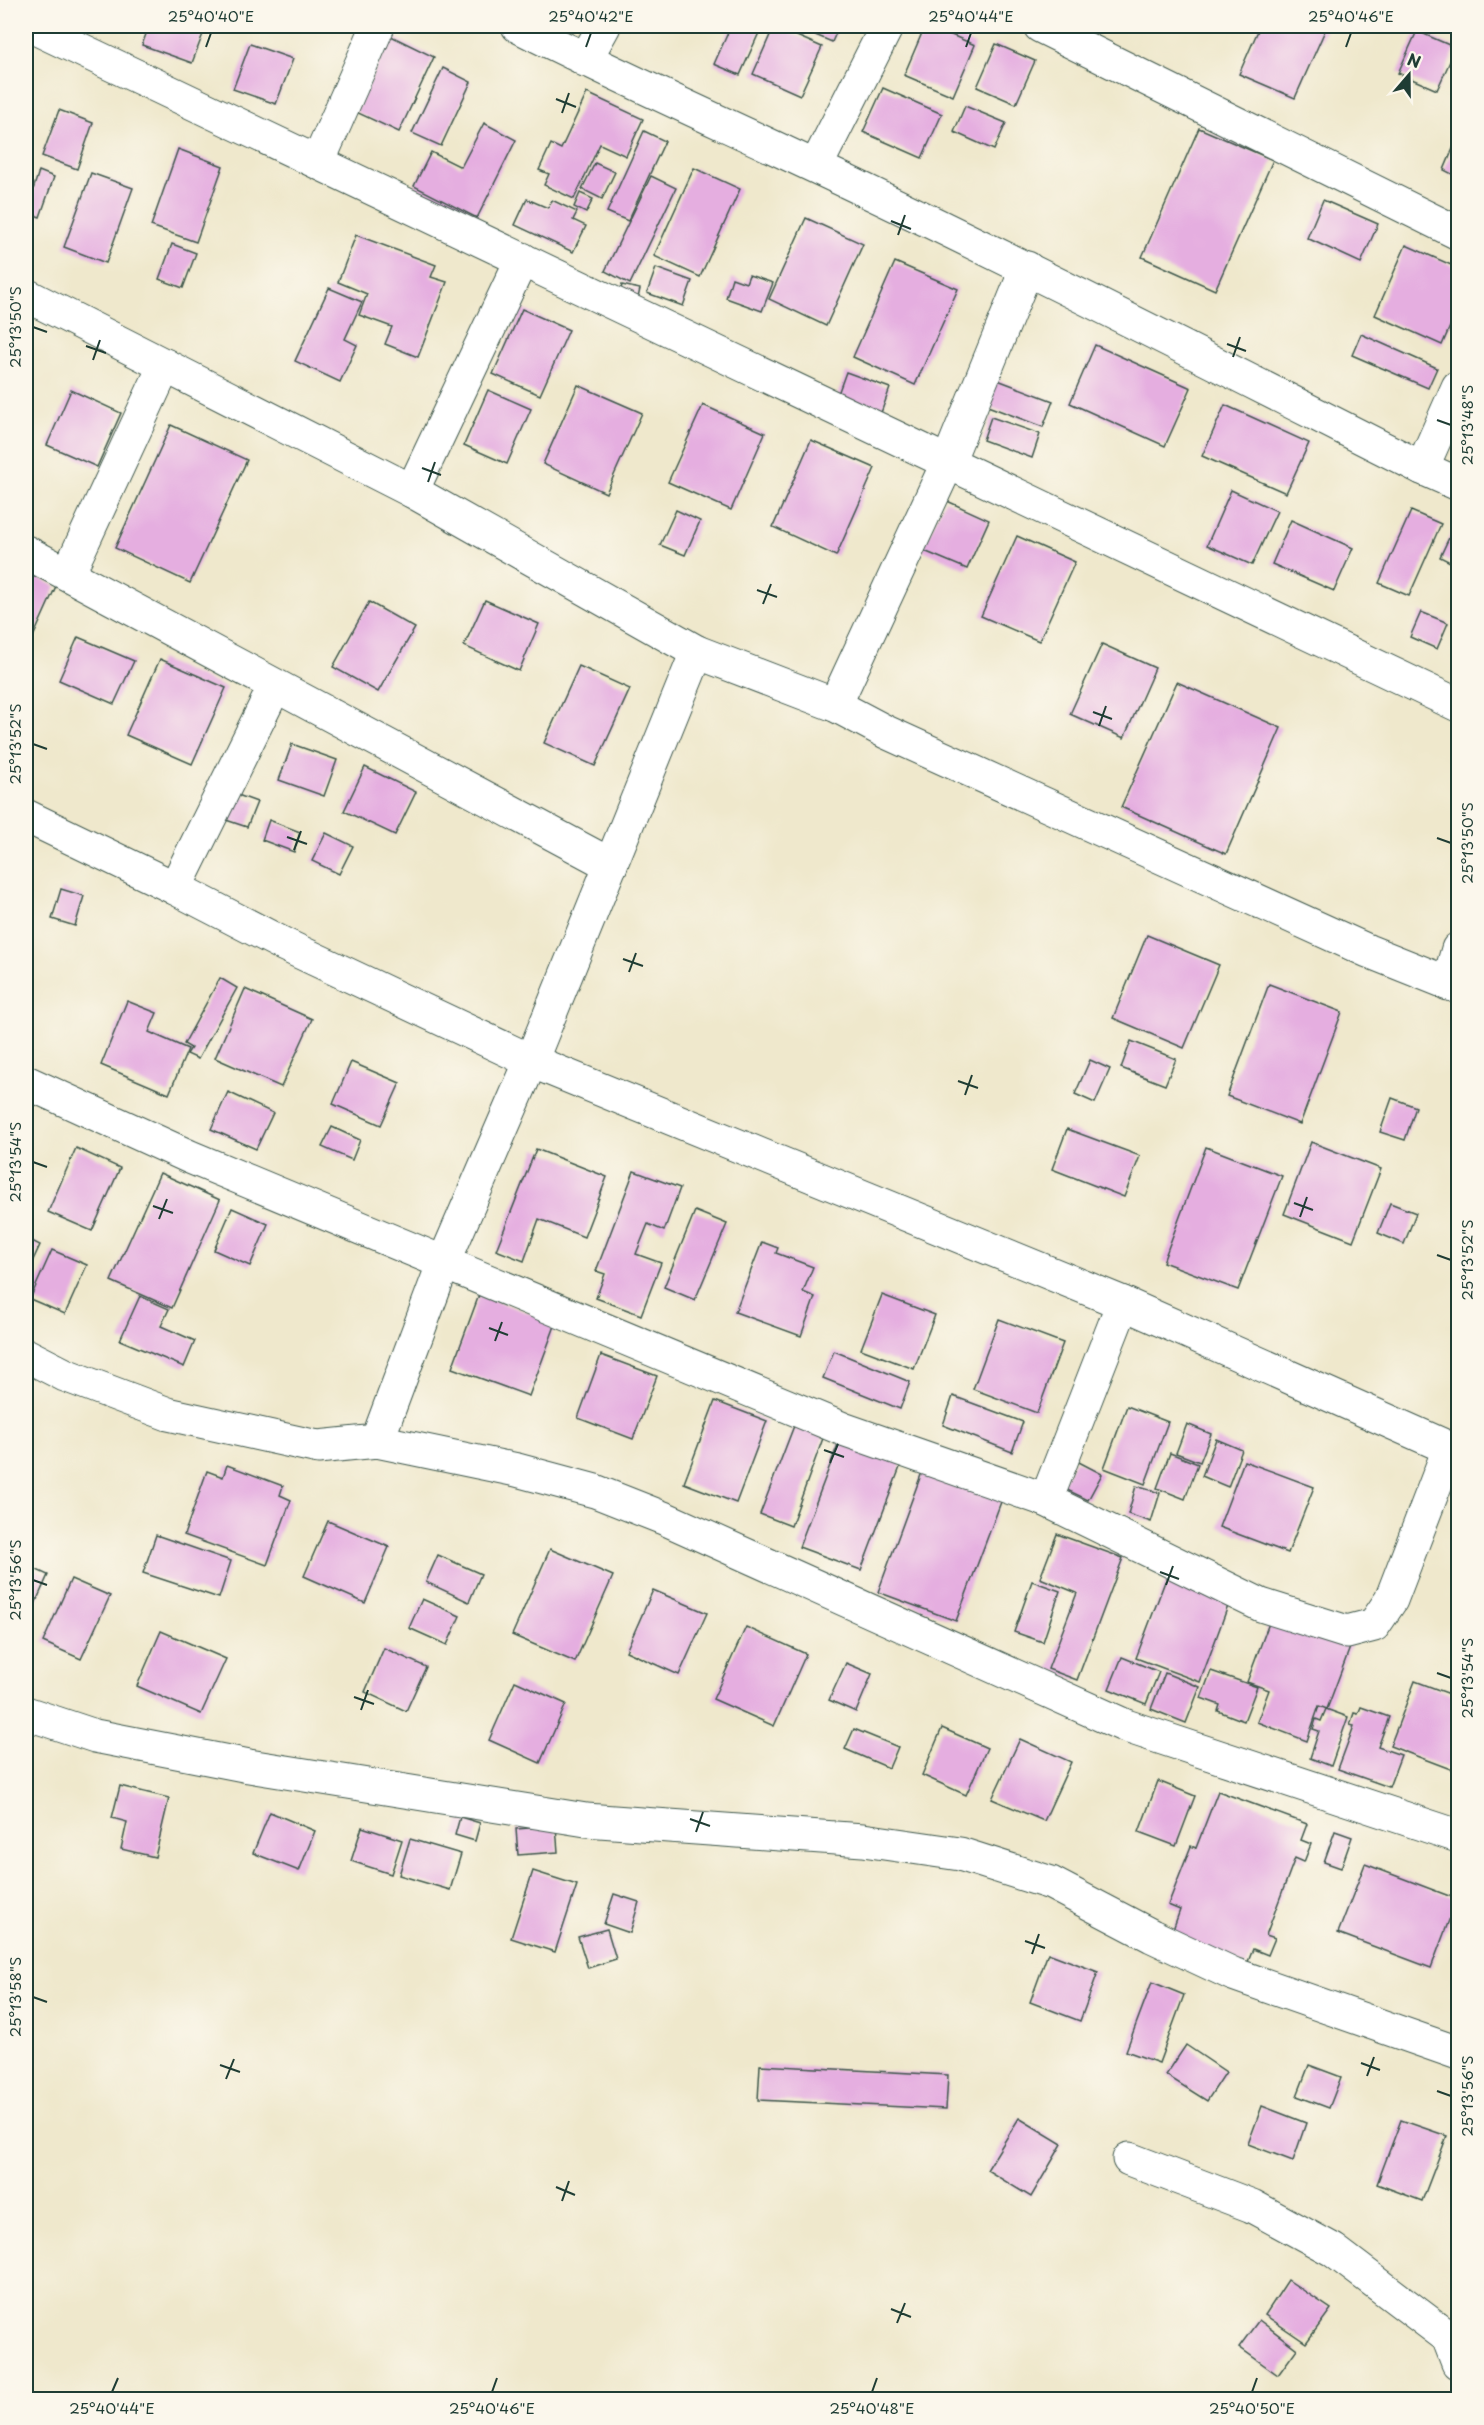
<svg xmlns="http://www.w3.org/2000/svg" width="1484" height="2425" viewBox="0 0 1484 2425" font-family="'Playpen Sans',sans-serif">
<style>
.building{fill:#e5aee0}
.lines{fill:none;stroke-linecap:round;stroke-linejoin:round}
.minor-casing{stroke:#3e574b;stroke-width:35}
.minor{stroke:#fff;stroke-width:33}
.ticks{fill:none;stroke:#1f3d34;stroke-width:2}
.neatline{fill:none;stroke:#1f3d34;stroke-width:2}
.ticks-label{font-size:15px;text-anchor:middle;fill:#1f3d34}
</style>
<rect width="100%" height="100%" fill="#fbf7ec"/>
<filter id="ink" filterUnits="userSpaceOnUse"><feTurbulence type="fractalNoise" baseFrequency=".0167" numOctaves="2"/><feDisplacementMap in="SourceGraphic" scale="12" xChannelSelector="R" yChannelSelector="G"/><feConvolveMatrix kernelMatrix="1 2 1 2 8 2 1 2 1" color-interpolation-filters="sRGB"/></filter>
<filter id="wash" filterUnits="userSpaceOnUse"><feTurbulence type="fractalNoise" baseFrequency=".008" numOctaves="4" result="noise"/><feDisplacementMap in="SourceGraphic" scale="24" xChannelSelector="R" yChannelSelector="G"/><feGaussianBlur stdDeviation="1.35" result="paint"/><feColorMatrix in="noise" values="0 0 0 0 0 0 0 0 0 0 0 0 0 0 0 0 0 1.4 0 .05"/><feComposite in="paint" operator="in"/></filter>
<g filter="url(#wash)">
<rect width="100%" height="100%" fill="#efe8cc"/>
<g id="blocks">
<g class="building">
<polygon points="149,26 206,26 192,63 142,45"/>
<polygon points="731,26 762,26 740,75 714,64"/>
<polygon points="774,26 822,47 800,95 753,74"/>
<polygon points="794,26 839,26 832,42"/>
<polygon points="925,26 930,26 975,45 953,96 904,75"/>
<polygon points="1260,26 1327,26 1295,98 1239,74"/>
<polygon points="1417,31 1456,48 1437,90 1398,73"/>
<polygon points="391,36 434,57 399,132 356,112"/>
<polygon points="250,44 293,59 276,104 233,89"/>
<polygon points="996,44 1035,61 1016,104 977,87"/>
<polygon points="443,68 471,82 441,146 412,133"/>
<polygon points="883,88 942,114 922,158 863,132"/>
<polygon points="587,93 643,119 626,156 600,144 574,199 544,185 549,174 539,170 551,144 561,149"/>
<polygon points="965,106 1006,123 994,150 954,132"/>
<polygon points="59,110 93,123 77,169 42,156"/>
<polygon points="484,123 516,140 477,218 414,186 431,152 461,167"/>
<polygon points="1199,128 1273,160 1215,290 1142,257"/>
<polygon points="644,131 665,141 628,221 607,212"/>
<polygon points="1455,144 1458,146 1458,177 1444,170"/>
<polygon points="178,149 223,166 196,242 151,226"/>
<polygon points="595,163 615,172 602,199 582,189"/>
<polygon points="694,168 740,189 700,277 654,256"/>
<polygon points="39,171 54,177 40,217 26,212"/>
<polygon points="91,173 133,188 106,263 64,247"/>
<polygon points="651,176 676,188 630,284 605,271"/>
<polygon points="580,193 593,199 586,213 574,207"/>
<polygon points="527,199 548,208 552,200 577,212 573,220 586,226 573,252 515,225"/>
<polygon points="1323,200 1378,224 1361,263 1307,238"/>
<polygon points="806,218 863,244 826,326 769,299"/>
<polygon points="356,235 436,265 431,277 447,282 418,357 385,344 392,327 359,315 367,294 338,282"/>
<polygon points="172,244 196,253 183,288 159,279"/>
<polygon points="1406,245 1458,268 1458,308 1442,345 1375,315"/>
<polygon points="895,262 958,289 915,385 853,357"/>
<polygon points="656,268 692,281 683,306 647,293"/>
<polygon points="749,275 773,283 762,311 726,298 732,278 746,283"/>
<polygon points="622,285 640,289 636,307 618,302"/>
<polygon points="329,288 362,302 345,339 357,345 340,382 295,361"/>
<polygon points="522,309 569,330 540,395 493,374"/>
<polygon points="1361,334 1437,368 1428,388 1352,355"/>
<polygon points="1095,345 1191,388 1165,446 1070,403"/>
<polygon points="846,372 890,388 878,421 834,405"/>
<polygon points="995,379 1053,401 1043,427 985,405"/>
<polygon points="578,385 642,413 606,493 543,464"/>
<polygon points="71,390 121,413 97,467 47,445"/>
<polygon points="488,390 531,409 507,464 464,445"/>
<polygon points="703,405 765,433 731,510 668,482"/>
<polygon points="1225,405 1309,443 1286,493 1202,456"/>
<polygon points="991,417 1040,434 1032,458 983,440"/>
<polygon points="171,425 247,460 190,583 115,548"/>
<polygon points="811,440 875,468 836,556 773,527"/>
<polygon points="1231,490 1277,511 1252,565 1207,545"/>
<polygon points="945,500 989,520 967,569 922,550"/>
<polygon points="676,510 700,521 685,555 660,545"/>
<polygon points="1411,511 1441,524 1409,596 1379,583"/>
<polygon points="1291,520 1353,548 1334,591 1272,564"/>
<polygon points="1454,527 1458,529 1458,566 1440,557"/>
<polygon points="1017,536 1075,562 1039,641 981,616"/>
<polygon points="26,572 56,586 29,646 26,644"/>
<polygon points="485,600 539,624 519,671 464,646"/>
<polygon points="369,602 415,628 378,692 333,667"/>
<polygon points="1421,612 1448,623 1437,649 1410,637"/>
<polygon points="78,637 134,661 114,704 59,680"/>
<polygon points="1102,644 1155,668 1124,738 1070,714"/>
<polygon points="160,659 226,688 192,764 126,735"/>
<polygon points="579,666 630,689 595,766 544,743"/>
<polygon points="1177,682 1281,728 1226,854 1121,807"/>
<polygon points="292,744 337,760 324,796 279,780"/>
<polygon points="365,767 416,792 395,835 344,811"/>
<polygon points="235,794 257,802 247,827 226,820"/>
<polygon points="269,820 300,832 294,852 262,840"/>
<polygon points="326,833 353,846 339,874 312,861"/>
<polygon points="61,889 84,896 75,926 52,919"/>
<polygon points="1147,935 1219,965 1184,1048 1113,1018"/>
<polygon points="220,978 237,988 198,1059 187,1054 191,1048 184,1044"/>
<polygon points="1269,984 1342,1012 1300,1124 1227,1096"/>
<polygon points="245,989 312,1019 281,1087 215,1058"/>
<polygon points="127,1001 157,1013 149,1032 188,1049 169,1094 101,1065"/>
<polygon points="1131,1041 1176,1059 1165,1085 1121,1068"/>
<polygon points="1090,1060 1110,1069 1095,1103 1075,1094"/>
<polygon points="351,1062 400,1083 381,1125 333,1104"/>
<polygon points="228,1092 273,1113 256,1149 211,1129"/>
<polygon points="1392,1098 1416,1107 1405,1140 1380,1132"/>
<polygon points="332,1127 360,1140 352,1160 322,1147"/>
<polygon points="1067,1129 1140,1156 1124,1197 1052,1169"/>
<polygon points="1311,1142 1381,1169 1353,1241 1284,1214"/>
<polygon points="1206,1147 1282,1176 1238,1290 1163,1262"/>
<polygon points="76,1148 120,1168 92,1231 48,1212"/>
<polygon points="536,1149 607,1177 584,1237 539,1219 524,1261 496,1250"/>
<polygon points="634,1171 680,1188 664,1231 648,1224 636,1254 661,1263 641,1315 596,1298 605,1274 596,1271"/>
<polygon points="160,1173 220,1200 172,1308 111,1281"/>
<polygon points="1390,1203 1416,1213 1404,1244 1378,1233"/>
<polygon points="232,1208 268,1224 250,1266 214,1250"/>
<polygon points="695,1211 727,1224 695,1300 664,1287"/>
<polygon points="26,1238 40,1245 26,1275"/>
<polygon points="762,1242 778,1248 776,1253 813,1267 803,1292 815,1297 801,1336 735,1312"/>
<polygon points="52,1250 87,1265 65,1314 30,1299"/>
<polygon points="479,1295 556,1323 529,1396 452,1368"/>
<polygon points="882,1295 935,1315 914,1369 861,1349"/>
<polygon points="140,1296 169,1309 161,1326 195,1341 184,1367 120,1340"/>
<polygon points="999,1319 1063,1343 1037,1413 973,1389"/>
<polygon points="834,1351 910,1382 900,1409 823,1378"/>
<polygon points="601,1355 657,1376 633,1439 578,1418"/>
<polygon points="953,1396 1023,1422 1012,1452 943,1425"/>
<polygon points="715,1401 767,1421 736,1503 684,1483"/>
<polygon points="1127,1406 1168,1422 1145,1484 1104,1468"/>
<polygon points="797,1418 826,1430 791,1526 760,1514"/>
<polygon points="1187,1424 1211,1434 1200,1462 1176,1453"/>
<polygon points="840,1439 902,1462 861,1570 799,1547"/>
<polygon points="1216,1439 1242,1450 1228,1487 1202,1476"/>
<polygon points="1170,1453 1198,1464 1185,1499 1157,1488"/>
<polygon points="1075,1460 1102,1474 1088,1500 1061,1487"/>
<polygon points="1244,1461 1314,1487 1288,1553 1219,1527"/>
<polygon points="925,1464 1004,1494 956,1621 878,1592"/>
<polygon points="227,1465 283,1486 280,1495 291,1500 267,1565 184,1535 207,1471 223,1477"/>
<polygon points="1136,1486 1160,1493 1151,1522 1128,1514"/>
<polygon points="328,1521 389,1547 365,1603 304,1576"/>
<polygon points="1057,1534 1123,1558 1077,1680 1048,1669 1077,1593 1040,1578"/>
<polygon points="156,1535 231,1561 219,1598 143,1573"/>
<polygon points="550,1549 613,1576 575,1662 512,1635"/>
<polygon points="438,1555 481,1574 469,1602 426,1582"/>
<polygon points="26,1565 48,1575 26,1624"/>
<polygon points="1169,1571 1232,1595 1200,1682 1136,1658"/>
<polygon points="71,1579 110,1596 81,1659 43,1642"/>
<polygon points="1032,1581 1060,1591 1043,1642 1014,1632"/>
<polygon points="653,1590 707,1613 679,1675 626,1651"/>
<polygon points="422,1599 460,1616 447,1645 409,1628"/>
<polygon points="1272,1615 1351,1645 1327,1709 1319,1706 1307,1741 1257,1722 1269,1690 1247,1682"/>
<polygon points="746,1627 806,1654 774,1726 713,1699"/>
<polygon points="161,1631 226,1659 201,1714 137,1686"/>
<polygon points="384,1648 426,1667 406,1711 365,1692"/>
<polygon points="1122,1657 1159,1672 1146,1704 1109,1689"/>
<polygon points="846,1663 872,1674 856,1712 829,1700"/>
<polygon points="1211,1671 1257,1687 1244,1721 1218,1711 1220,1705 1201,1698"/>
<polygon points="1165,1673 1200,1687 1186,1723 1151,1709"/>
<polygon points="515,1681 566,1704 540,1763 489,1740"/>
<polygon points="1415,1681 1458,1697 1458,1757 1453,1770 1390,1746"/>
<polygon points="1361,1707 1389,1717 1378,1747 1401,1755 1389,1787 1338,1769 1354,1726 1350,1725 1354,1713 1358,1714"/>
<polygon points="1326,1709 1348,1717 1331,1766 1310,1758 1319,1731 1313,1729 1316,1719 1321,1721"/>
<polygon points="942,1728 987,1748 966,1795 922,1775"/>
<polygon points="854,1729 898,1747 889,1768 845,1749"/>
<polygon points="1020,1739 1071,1762 1044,1821 992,1799"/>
<polygon points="1158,1781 1195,1796 1176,1846 1139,1832"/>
<polygon points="120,1786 169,1798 155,1857 121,1849 127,1822 112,1818"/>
<polygon points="1218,1791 1307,1824 1301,1840 1311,1844 1304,1862 1295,1858 1266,1935 1275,1938 1268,1955 1253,1949 1246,1967 1170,1938 1180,1910 1168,1905 1191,1846 1196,1848"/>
<polygon points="270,1812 315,1831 299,1871 253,1853"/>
<polygon points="460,1817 480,1823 475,1841 455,1835"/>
<polygon points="556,1826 558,1852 518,1855 516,1829"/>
<polygon points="362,1827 402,1840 391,1874 351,1861"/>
<polygon points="1335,1831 1352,1837 1341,1868 1324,1862"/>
<polygon points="410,1839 461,1854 450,1890 399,1875"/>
<polygon points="1365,1864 1457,1899 1431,1968 1338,1933"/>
<polygon points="533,1871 577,1885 555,1952 511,1938"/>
<polygon points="614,1894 639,1902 630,1933 604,1924"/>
<polygon points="607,1929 616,1959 588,1968 578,1937"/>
<polygon points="1048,1953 1098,1972 1080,2021 1030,2002"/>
<polygon points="1152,1982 1184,1995 1159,2063 1126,2051"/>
<polygon points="1186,2045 1226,2072 1207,2101 1166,2075"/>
<polygon points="760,2065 948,2075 946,2109 758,2100"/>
<polygon points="1309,2065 1341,2077 1329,2108 1297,2096"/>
<polygon points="1262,2106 1306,2123 1293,2161 1248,2144"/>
<polygon points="1019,2118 1062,2144 1031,2197 987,2170"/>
<polygon points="1401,2120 1447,2136 1422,2201 1377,2184"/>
<polygon points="1288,2280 1331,2309 1306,2343 1265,2315"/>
<polygon points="1259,2320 1297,2349 1278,2375 1239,2347"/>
</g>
</g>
</g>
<g filter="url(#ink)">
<use href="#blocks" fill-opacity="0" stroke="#3e574b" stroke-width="1.5"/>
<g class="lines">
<defs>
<g id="minor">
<polyline points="31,26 1458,705"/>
<path d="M518,26C637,86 759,139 879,197C1061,284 1242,377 1422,468L1458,484"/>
<polyline points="1040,26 1458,233"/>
<polyline points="585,60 604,26"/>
<polyline points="318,162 378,26"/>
<polyline points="816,166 887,26"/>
<polyline points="26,295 412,491 697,652 835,705 886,732 1368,951 1458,987"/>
<polyline points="1422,468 1458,387"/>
<polyline points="412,491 522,259"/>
<polyline points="26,552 611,865"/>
<polyline points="68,574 165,365"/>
<polyline points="835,705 948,462 1027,268"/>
<polyline points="26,816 175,888 285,945 531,1061 1123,1303 1458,1452"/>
<polyline points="175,888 275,686"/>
<polyline points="1448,984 1458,949"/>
<polyline points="26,1082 190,1157 843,1429 1046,1500 1261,1605 1347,1632 1374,1625 1391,1600 1449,1449"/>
<polyline points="26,1355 65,1375 168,1414 318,1447 377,1441 517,1470 595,1491 666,1519 1126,1726 1458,1836"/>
<polyline points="377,1441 444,1262 531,1061 697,652"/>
<polyline points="1046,1500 1123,1303"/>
<polyline points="26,1713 95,1736 249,1766 586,1820 863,1840 960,1854 1051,1883 1152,1936 1233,1974 1458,2053"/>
<polyline points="1129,2159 1252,2206 1333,2250 1448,2337 1458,2363"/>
</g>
</defs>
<use href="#minor" class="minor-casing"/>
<use href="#minor" class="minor"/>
</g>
</g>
<path class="ticks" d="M206,47L211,33M586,47L591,33M966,47L971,33M1346,47L1351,33M556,99L576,107M562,113L569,93M891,221L911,229M898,235L905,215M33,327L47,332M1227,344L1246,351M86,346L106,353M1233,357L1240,337M93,360L100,340M1437,420L1451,425M422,468L441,475M428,482L435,462M757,590L777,597M763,604L771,584M1093,712L1112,719M1099,726L1106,706M33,744L47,749M287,837L307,844M1437,838L1451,843M294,850L301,831M623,959L643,966M629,972L636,953M958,1081L978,1088M965,1095L972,1075M33,1162L47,1167M1294,1203L1313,1210M153,1206L173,1213M1300,1217L1307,1197M159,1219L167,1199M1437,1255L1451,1260M489,1328L508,1335M495,1341L502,1322M824,1450L844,1457M830,1463L838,1444M1160,1572L1179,1579M33,1580L47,1585M1166,1585L1173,1566M1437,1673L1451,1678M354,1697L374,1704M361,1710L368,1690M690,1819L710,1826M696,1832L703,1812M1025,1941L1045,1948M1032,1954L1039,1934M33,1997L47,2002M1361,2063L1380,2070M220,2065L240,2072M1367,2076L1374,2057M226,2079L234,2059M1437,2091L1451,2096M556,2187L575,2195M562,2201L569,2181M891,2309L911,2317M897,2323L905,2303M112,2392L118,2378M492,2392L497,2378M872,2392L877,2378M1252,2392L1257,2378"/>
<rect width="1484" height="2425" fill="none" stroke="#fbf7ec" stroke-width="66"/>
<g transform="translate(1409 75) rotate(20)" stroke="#fbf7ec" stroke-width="4.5" paint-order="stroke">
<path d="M0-4.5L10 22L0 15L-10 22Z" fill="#1f3d34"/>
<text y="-9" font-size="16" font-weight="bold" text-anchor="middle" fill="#1f3d34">N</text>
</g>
<rect x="33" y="33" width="1418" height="2359" class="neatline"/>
<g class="ticks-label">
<text x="211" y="22">25°40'40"E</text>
<text x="591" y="22">25°40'42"E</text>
<text x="971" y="22">25°40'44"E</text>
<text x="1351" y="22">25°40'46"E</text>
<text transform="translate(16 327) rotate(-90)" y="5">25°13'50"S</text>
<text transform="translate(1468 425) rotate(-90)" y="5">25°13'48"S</text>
<text transform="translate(16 744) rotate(-90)" y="5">25°13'52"S</text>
<text transform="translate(1468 843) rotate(-90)" y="5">25°13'50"S</text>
<text transform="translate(16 1162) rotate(-90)" y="5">25°13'54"S</text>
<text transform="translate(1468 1260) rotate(-90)" y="5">25°13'52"S</text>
<text transform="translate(16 1580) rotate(-90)" y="5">25°13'56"S</text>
<text transform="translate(1468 1678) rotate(-90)" y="5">25°13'54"S</text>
<text transform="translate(16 1997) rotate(-90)" y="5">25°13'58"S</text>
<text transform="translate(1468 2096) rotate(-90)" y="5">25°13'56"S</text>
<text x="112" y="2414">25°40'44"E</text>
<text x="492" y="2414">25°40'46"E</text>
<text x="872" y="2414">25°40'48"E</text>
<text x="1252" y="2414">25°40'50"E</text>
</g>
</svg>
